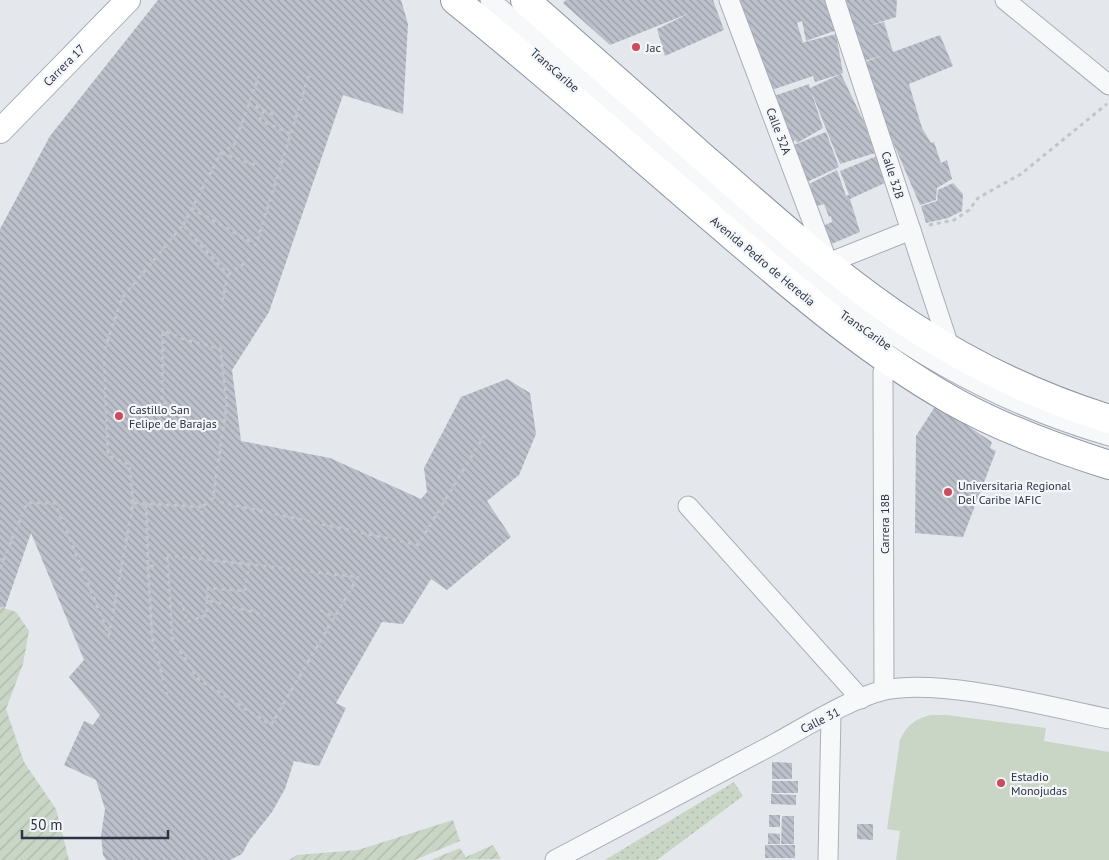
<svg xmlns="http://www.w3.org/2000/svg" width="1109" height="860" viewBox="0 0 1109 860" font-family="'PT Sans',sans-serif">
<style>
.grass{fill:url(#grass-dots)}
.garden{fill:url(#garden-furrows)}
.pitch{fill:#c9d6c5}
.building{fill:url(#building-back-hatch)}
.lines{fill:none;stroke-linecap:round;stroke-linejoin:round}
.minor-casing{stroke:#a9aeb7;stroke-width:21}
.major-casing{stroke:#a3abb8;stroke-width:26}
.highway-casing{stroke:#8b94a3;stroke-width:30}
.path{stroke:#c2c5cb;stroke-width:3;stroke-dasharray:4 4;stroke-linecap:butt}
.minor{stroke:#f7f8fa;stroke-width:19}
.major{stroke:#fff;stroke-width:24}
.highway{stroke:#fff;stroke-width:28}
.poi-dot{fill:#d1495b;stroke:#f4f6f9;stroke-width:2}
.labels{text-anchor:middle;dominant-baseline:central;stroke-width:4.5;stroke-linejoin:round;paint-order:stroke}
.poi-label{font-size:12px;fill:#2b3445;stroke:#f4f6f9;text-anchor:start}
.street-label{font-size:12px;fill:#2b3445;stroke:#f4f6f9}
</style>
<defs>
<pattern id="grass-dots" width="8" height="8" patternUnits="userSpaceOnUse" patternTransform="scale(1.25)"><rect width="8" height="8" fill="#c9d6c5"/><path d="M2 2h.1M6 6h.1" fill="none" stroke="#adb8ab" stroke-width="1.8" stroke-linecap="round"/></pattern>
<pattern id="garden-furrows" width="10" height="10" patternUnits="userSpaceOnUse" patternTransform="scale(1.25)"><rect width="10" height="10" fill="#c9d6c5"/><path d="M-1 1l2-2M0 10L10 0M9 11l2-2" fill="none" stroke="#adb8ab"/></pattern>
<pattern id="building-back-hatch" width="6" height="6" patternUnits="userSpaceOnUse" patternTransform="scale(1.25)"><rect width="6" height="6" fill="#bbc0ca"/><path d="M-1 5l2 2M0 0l6 6M5-1l2 2" fill="none" stroke="#989da6"/></pattern>
</defs>
<rect width="100%" height="100%" fill="#e4e7ec"/>
<polygon class="grass" points="734,782 743,796 657,860 605,860"/>
<g class="garden">
<polygon points="0,607 16,612 29,631 23,664 6,709 24,762 56,809 69,860 0,860"/>
<polygon points="453,820 460,841 415,860 289,860 297,855 358,850"/>
<polygon points="493,845 501,859 431,860 460,848 466,857"/>
</g>
<path class="pitch" d="M931,715H946L1046,728L1044,741L1109,752V860H896L900,831L887,829L900,740C907,725 915,719 931,715Z"/>
<g class="building">
<polygon points="158,0 401,0 408,24 403,114 343,95 269,312 232,370 241,441 330,458 421,499 427,492 424,468 461,397 507,379 530,393 536,434 519,475 487,501 511,537 447,590 431,579 403,624 382,622 336,703 346,708 319,766 294,761 285,789 272,812 249,841 242,854 230,860 106,860 103,855 101,836 105,809 96,780 64,765 84,721 93,725 100,715 69,677 84,660 31,533 5,608 0,607 0,229 50,136"/>
<polygon points="566,0 713,0 724,30 665,56 657,29 690,13 610,45 563,3"/>
<polygon points="739,0 828,0 837,30 806,41 802,21 797,23 803,42 801,43 836,34 843,73 841,74 864,122 875,153 840,164 811,91 823,128 797,143 796,140 793,141 784,119 780,121 771,97 809,84 810,88 841,74 815,82 813,76 769,91"/>
<polygon points="844,0 897,0 896,17 868,26 884,22 893,52 940,35 953,66 909,84 922,128 931,143 934,142 941,163 947,160 952,179 937,188 936,200 920,205 892,140 887,143 865,62 884,55 861,62"/>
<polygon points="826,132 839,167 807,182 794,145"/>
<polygon points="877,156 889,181 850,199 860,232 829,245 825,225 832,222 831,216 829,217 824,204 817,206 809,184 837,170 846,196 849,195 840,171"/>
<polygon points="953,183 963,194 962,211 948,218 926,223 921,206 937,201 938,190"/>
<polygon points="936,405 992,442 990,448 996,451 963,537 915,533 916,436"/>
<polygon points="772,762 792,763 792,779 772,779"/>
<rect x="772" y="781" width="26" height="12"/>
<polygon points="771,794 796,795 796,805 771,804"/>
<rect x="769" y="815" width="11" height="12"/>
<polygon points="782,816 794,816 794,844 781,844"/>
<polygon points="857,824 873,824 873,840 857,839"/>
<polygon points="768,833 780,834 780,844 768,844"/>
<rect x="765" y="845" width="30" height="13"/>
</g>
<g class="lines">
<defs>
<g id="minor">
<path d="M490,0C562,61 634,122 706,184C760,230 814,278 872,320C944,372 1024,411 1109,436"/>
<polyline points="729,0 828,263 911,230"/>
<polyline points="835,0 950,349"/>
<polyline points="1005,0 1109,85"/>
<polyline points="688,506 861,699"/>
<polyline points="884,690 883,372 888,359"/>
<path d="M555,860C629,821 703,782 776,743C807,726 851,698 885,690C942,678 1050,707 1109,719"/>
<polyline points="828,860 831,714"/>
</g>
<polyline id="major" points="0,131 128,0"/>
<g id="highway">
<path d="M455,0C543,71 629,147 715,221C790,285 865,351 951,400C1000,428 1056,448 1109,465"/>
<path d="M525,0C585,53 646,106 706,160C772,217 838,278 912,326C973,366 1039,397 1109,419"/>
</g>
</defs>
<use href="#minor" class="minor-casing"/>
<use href="#major" class="major-casing"/>
<use href="#highway" class="highway-casing"/>
<g class="path">
<polyline points="248,103 275,115"/>
<polyline points="264,110 260,120 291,134"/>
<polyline points="221,153 258,166"/>
<polyline points="191,208 256,245 309,75"/>
<polyline points="183,225 221,153 234,145 259,76"/>
<polyline points="929,225 954,220 969,210 978,198 1021,174 1107,104"/>
<polyline points="228,275 250,259"/>
<polyline points="175,403 162,403 163,331 189,341 220,348 227,403 213,498 202,507"/>
<polyline points="220,502 418,545 485,434"/>
<polyline points="133,503 129,464 108,456 104,351 122,298 183,225 228,275 221,308"/>
<polyline points="146,504 148,566 158,566"/>
<polygon points="167,555 358,577 271,725 198,679 172,638"/>
<polyline points="249,563 245,591 208,588 207,600 265,615"/>
<polyline points="148,566 152,636 167,694"/>
<polyline points="0,568 27,503 55,503 109,635 133,503 202,507 203,557"/>
<polyline points="170,604 182,603 187,622 207,615 207,600"/>
<polyline points="320,610 335,618"/>
</g>
<use href="#minor" class="minor"/>
<use href="#major" class="major"/>
<use href="#highway" class="highway"/>
</g>
<g class="poi-dot">
<circle cx="636" cy="47" r="5"/>
<circle cx="119" cy="416" r="5"/>
<circle cx="948" cy="492" r="5"/>
<circle cx="1001" cy="783" r="5"/>
</g>
<g class="labels">
<g class="poi-label">
<text x="646" y="47">Jac</text>
<text x="129" y="409">Castillo San<tspan x="129" dy="14">Felipe de Barajas</tspan></text>
<text x="958" y="485">Universitaria Regional<tspan x="958" dy="14">Del Caribe IAFIC</tspan></text>
<text x="1011" y="776">Estadio<tspan x="1011" dy="14">Monojudas</tspan></text>
</g>
<g class="street-label">
<text transform="translate(64 65) rotate(-45)">Carrera 17</text>
<text transform="translate(555 70) rotate(41)">TransCaribe</text>
<text transform="translate(779 131) rotate(69)">Calle 32A</text>
<text transform="translate(893 175) rotate(72)">Calle 32B</text>
<text transform="translate(763 261) rotate(40)">Avenida Pedro de Heredia</text>
<text transform="translate(866 330) rotate(35)">TransCaribe</text>
<text transform="translate(884 524) rotate(-90)">Carrera 18B</text>
<text transform="translate(820 720) rotate(-27)">Calle 31</text>
</g>
</g>
<path d="M22 830v8h146v-8" fill="none" stroke="#2b3445" stroke-width="2.5"/>
<text x="30" y="830" font-size="15" fill="#2b3445" stroke="#f4f6f9" stroke-width="4" paint-order="stroke">50 m</text>
</svg>
